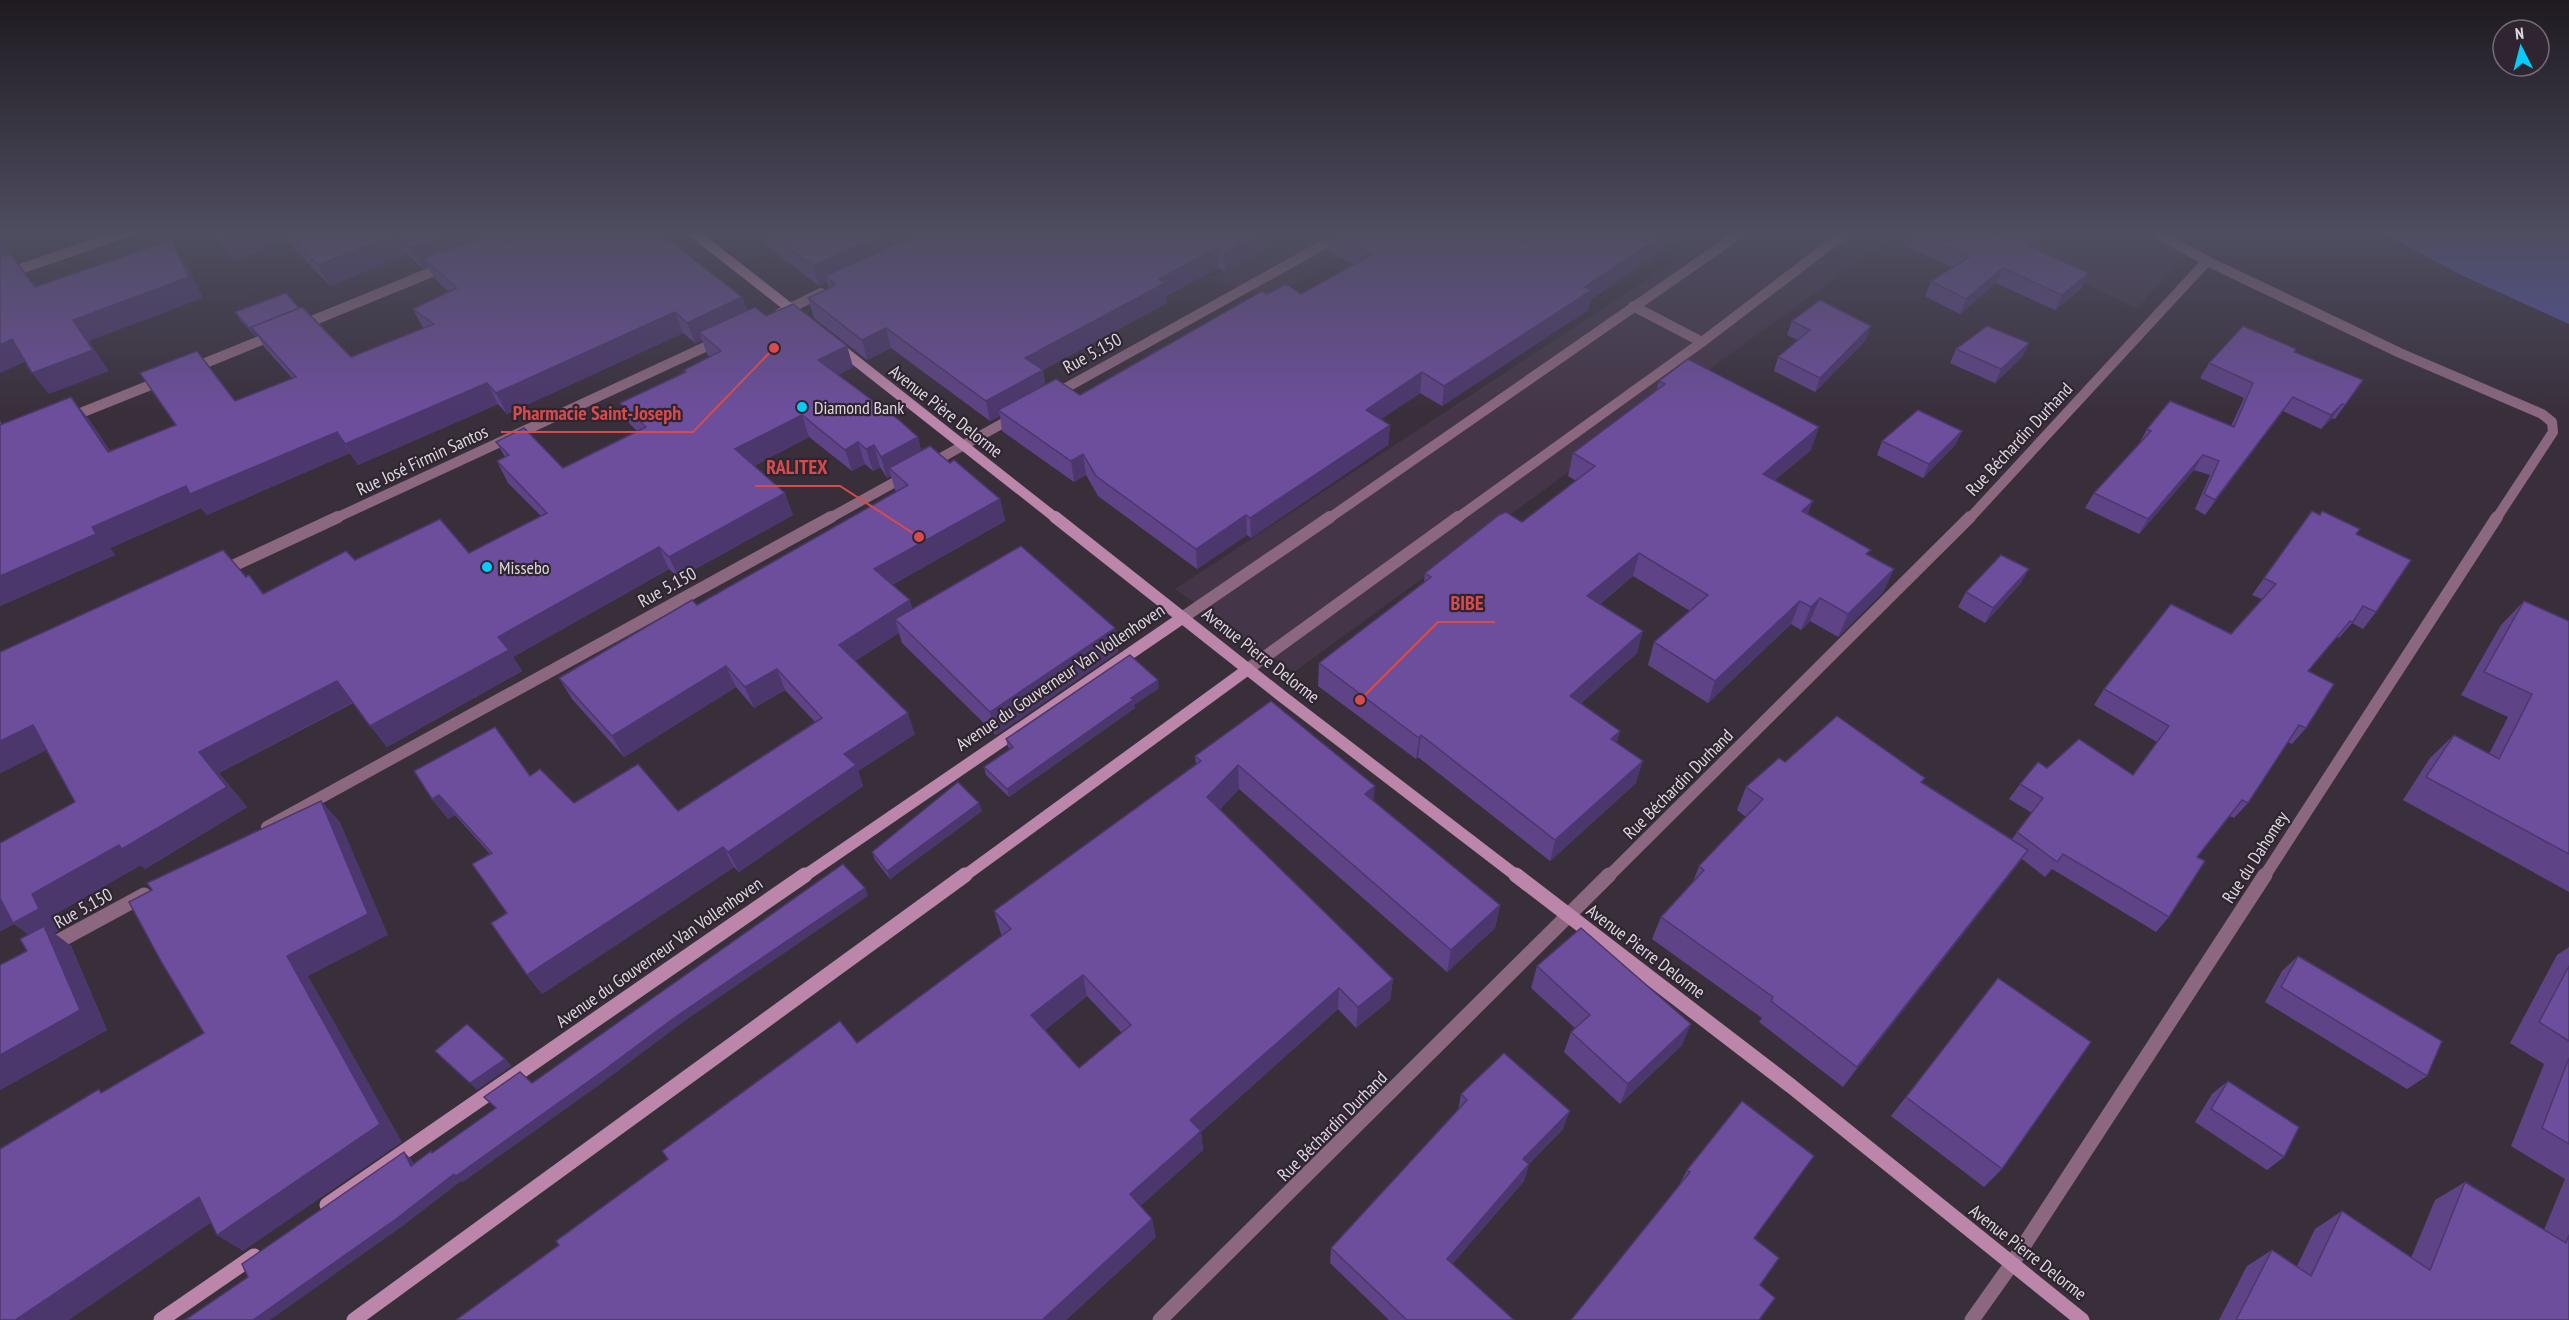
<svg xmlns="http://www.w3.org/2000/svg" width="2569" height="1320" viewBox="0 0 2569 1320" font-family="'PT Sans Narrow',sans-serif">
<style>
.built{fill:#443648}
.water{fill:#5353a1}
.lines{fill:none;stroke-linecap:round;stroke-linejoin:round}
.lane-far1{stroke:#8b687f;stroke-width:10}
.lane{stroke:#8b687f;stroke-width:12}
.street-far2{stroke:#8b687f;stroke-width:10}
.street-far1{stroke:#8b687f;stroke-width:12}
.street{stroke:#8b687f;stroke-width:15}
.secondary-far2{stroke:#bc85aa;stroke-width:10}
.secondary-far1{stroke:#bc85aa;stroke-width:12}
.secondary{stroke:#bc85aa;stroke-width:15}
.wall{fill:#5e4386;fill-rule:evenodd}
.shaded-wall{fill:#4c376d}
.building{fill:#6d4e9c;stroke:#4c376d;stroke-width:1.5;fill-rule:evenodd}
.poi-dot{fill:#07cbf9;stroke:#2f2531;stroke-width:2}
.labels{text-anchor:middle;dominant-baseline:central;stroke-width:4.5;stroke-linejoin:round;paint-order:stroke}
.street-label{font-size:18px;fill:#ded7df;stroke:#2f2531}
.poi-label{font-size:18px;fill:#ded7df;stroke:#2f2531;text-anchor:start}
.leader{fill:none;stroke:#d84b4d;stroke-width:2}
.callout-dot{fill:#d84b4d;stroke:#2f2531;stroke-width:2}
.callout-label{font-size:20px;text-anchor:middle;font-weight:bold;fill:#d84b4d;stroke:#2f2531;stroke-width:4.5;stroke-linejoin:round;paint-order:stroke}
</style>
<rect width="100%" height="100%" fill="#392f3b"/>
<g class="built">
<polygon points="1292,230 1390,230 1269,298 1209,278"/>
<polygon points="1723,230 1901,230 1294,672 1175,589"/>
<polygon points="1979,230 2140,230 2186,253 2137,309"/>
</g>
<polygon class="water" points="2377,230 2569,230 2569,324 2459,274"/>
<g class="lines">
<g class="lane-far1">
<polyline points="2151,230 2207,261"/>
<polyline points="1633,306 1702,342"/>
<polyline points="1328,519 1745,230"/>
<polyline points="1456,519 1702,342 1849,230"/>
</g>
<g class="lane">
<polyline points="1182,618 1330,517"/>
<polyline points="1248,669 1458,517"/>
</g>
<g class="street-far2">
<polyline points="0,276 134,230"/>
<polyline points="780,313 821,293"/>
<polyline points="302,325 444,267"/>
<polyline points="193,368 274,335"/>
<polyline points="1055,394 1350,230"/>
<polyline points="68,418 163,380"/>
<polyline points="930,464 1014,417"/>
<polyline points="334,519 718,341"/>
<polyline points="828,519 906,476"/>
<polyline points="1969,519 2207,261 2400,353 2542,414 2552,422 2553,432 2496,519"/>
</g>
<g class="street-far1">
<polyline points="222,571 338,517"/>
<polyline points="267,827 831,517"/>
<polyline points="1608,877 1970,517"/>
<polyline points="2264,877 2497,517"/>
</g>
<g class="street">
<polyline points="48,947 144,895"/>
<polyline points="1160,1320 1609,875"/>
<polyline points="1972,1320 2011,1265 2265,875"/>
</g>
<g class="secondary-far2">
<polyline points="690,230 800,316"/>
<polyline points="837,346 1057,519"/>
</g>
<g class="secondary-far1">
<polyline points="1055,517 1283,697 1518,877"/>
<polyline points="803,877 1182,618"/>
<polyline points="963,877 1248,669"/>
</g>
<g class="secondary">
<polyline points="1516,875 1791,1086 2082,1320"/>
<polyline points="327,1205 805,875"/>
<polyline points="161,1320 254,1256"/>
<polyline points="354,1320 965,875"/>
</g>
</g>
<g class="wall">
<polygon points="208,230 656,230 742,297 747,310 766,316 847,346 853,367 838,375 918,437 921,451 950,463 1000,499 1005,521 892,585 912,609 1115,628 1118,652 996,735 902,643 899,633 855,661 915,734 858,771 863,786 739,872 734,867 542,994 527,975 490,854 455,815 448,819 432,799 530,776 574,803 678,811 815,722 785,690 754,708 736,687 624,757 572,699 559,678 697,605 896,492 895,490 891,476 887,478 880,467 873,471 865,464 852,471 809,437 754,466 793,515 679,578 669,569 513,657 522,671 387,747 353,703 219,773 247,807 145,869 141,865 57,913 63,928 54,933 71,946 107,1030 0,1090 0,965 27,951 28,934 14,924 0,931 0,843 75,802 46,750 0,773 0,652 249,575 264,594 355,560 469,553 541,516 508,483 497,461 505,457 496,442 563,468 637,431 630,424 620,403 684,372 684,370 710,357 707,354 702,340 695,343 683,333 507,414 498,404 358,465 350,453 207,515 201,508 110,548 115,555 0,606 0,421 2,425 88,418 110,451 293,379 265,348 257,335 255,336 240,320 235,312 299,308 351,357 423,328 413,309 449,292 435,279 428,267 423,269 407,254 330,286 286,240 235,260"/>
<path d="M746,230H1693L1590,300L1588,310L1442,406L1420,393L1381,419L1390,425L1388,445L1251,538L1247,535L1197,569L1098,496L1086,475L1074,482L1002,431L1000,416L990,421L891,348L867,360L814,318L808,298L829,288L827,282L819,286ZM1297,232L1313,242L1328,234V250L1353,265L1301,294H1267L1080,395L1045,385L1043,370L1167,303L1166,296L1218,268L1225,272Z"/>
<polygon points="1908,230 1983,230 1997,236 2007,234 2014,230 2050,230 2045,242 2036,250 2089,273 2081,289 2055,310 1996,283 1960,314 1925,296 1931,281 1953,268 1902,244"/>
<polygon points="1792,321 1866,340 1815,392 1774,371 1778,357 1798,340 1787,335"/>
<polygon points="2029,343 2022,357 1995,383 1950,363 1956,349"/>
<polygon points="2296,349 2294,352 2363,380 2335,419 2332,418 2321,429 2283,411 2205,515 2195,509 2210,475 2194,470 2139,534 2085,508 2094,493 2139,444 2147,429 2231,426 2244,398 2200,378 2209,363"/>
<polygon points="1659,381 1811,450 1775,480 1808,515 1869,555 1894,569 1883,592 1838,637 1810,621 1801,630 1791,624 1708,703 1648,665 1654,642 1690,611 1633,576 1600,604 1637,653 1581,703 1620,731 1616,743 1636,783 1550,861 1418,757 1416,759 1318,686 1319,663 1424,583 1425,573 1522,522 1576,481 1568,476 1573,453 1656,391"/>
<polygon points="1962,431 1955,445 1923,478 1877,455 1882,441"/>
<polygon points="2300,527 2356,534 2376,612 2363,629 2352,623 2339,638 2337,637 2308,671 2306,728 2292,744 2288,742 2248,803 2234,818 2230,816 2197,857 2169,917 2156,932 2052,869 2045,877 2022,859 1843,1087 1759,1022 1762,1018 1652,939 1661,917 1693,882 1699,866 1746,817 1737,810 1746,787 1785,762 1925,778 1922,783 2012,839 2032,813 2009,799 2020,784 2047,768 2133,775 2157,742 2094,705 2104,689 2231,634 2262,599 2252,595"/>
<polygon points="2029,569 2020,584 1985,623 1958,607 1966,592"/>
<polygon points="2524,601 2569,621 2569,892 2403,800 2430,758 2454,735 2489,754 2508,717 2461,695 2501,625"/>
<polygon points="1159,688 1134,705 1135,708 1009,797 986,775 984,767 1010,749 1008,747 1006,739"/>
<path d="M1271,701L1374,801L1500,905L1495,928L1447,972L1239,789L1220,809L1393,979L1390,1000L1356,1028L1338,1009L1201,1132L1203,1150L1140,1206L1156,1237L1066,1320H456L857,1043L1002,935L1001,934L994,911L1196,764L1195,756ZM1087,996L1122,1033L1079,1068L1045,1030Z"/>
<polygon points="982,811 890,879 875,860 872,852"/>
<polygon points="2569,947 2569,1320 2219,1320 2247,1266 2272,1250 2297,1266 2315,1229 2342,1211 2411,1258 2435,1200 2465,1182 2544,1230 2565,1179 2511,1146 2544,1064 2510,1043 2557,955"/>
<polygon points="2298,956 2427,1076 2407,1089 2265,1002 2282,971"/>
<polygon points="1537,966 1682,1045 1620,1104 1564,1052 1571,1032 1575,1028 1531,988"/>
<polygon points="1998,978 2002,1169 1984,1187 1891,1116"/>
<polygon points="2228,1081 2284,1157 2267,1170 2195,1122 2212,1094"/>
<polygon points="1461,1094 1563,1129 1529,1164 1524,1181 1452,1264 1514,1320 1389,1320 1330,1263 1331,1248 1458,1111"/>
<polygon points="1687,1170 1754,1238 1760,1285 1678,1187"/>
</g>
<g class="shaded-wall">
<polygon points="0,230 36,230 12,237 13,240 3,243 51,308 0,269"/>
<polygon points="248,230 280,230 286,240 235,260 221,239"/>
<polygon points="459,230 521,230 424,259 428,267 423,269 412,248"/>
<polygon points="893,230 940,230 825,276 827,282 819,286 813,266"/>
<polygon points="1266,230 1297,230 1297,232 1225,272 1224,252"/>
<polygon points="1314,230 1336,230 1328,231 1328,234 1313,242"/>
<polygon points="1669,230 1693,230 1590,300 1588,310 1442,406 1444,386 1585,287"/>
<polygon points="2049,230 2050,230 2045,242 2022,262 2029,246"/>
<polygon points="396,234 407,254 330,286 318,265"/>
<polygon points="171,240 185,261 203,298 89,341 109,371 49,394 32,373 73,320"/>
<polygon points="1217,248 1218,268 1166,296 1167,303 1028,378 1025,358 1159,279"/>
<polygon points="2003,268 1996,283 1960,314 1966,299"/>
<polygon points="2089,273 2081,289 2055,310 2062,295"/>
<polygon points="742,297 749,318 699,332 702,340 695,343 687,323"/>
<polygon points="675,312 683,333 507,414 496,393"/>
<polygon points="1871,326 1866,340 1815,392 1820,378"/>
<polygon points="251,327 257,335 255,336 249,328"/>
<polygon points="886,328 891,348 867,360 862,340"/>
<polygon points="12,339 29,360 0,373 0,345"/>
<polygon points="2029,343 2022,357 1995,383 2001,369"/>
<polygon points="847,346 853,367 824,382 818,360"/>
<polygon points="1043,370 1046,390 998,410 1000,416 990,421 986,401"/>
<polygon points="1422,372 1420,393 1365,430 1366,410"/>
<polygon points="487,383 498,404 358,465 345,444"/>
<polygon points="71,397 88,418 125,473 108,452"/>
<polygon points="2293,397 2283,411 2205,515 2215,500"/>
<polygon points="2342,404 2332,418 2321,429 2331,415"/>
<polygon points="802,415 809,437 744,471 735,449"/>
<polygon points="1390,425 1388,445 1251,538 1250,518"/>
<polygon points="1819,427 1811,450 1755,497 1763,474"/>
<polygon points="1962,431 1955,445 1923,478 1929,464"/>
<polygon points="337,432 350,453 207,515 201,508 110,548 115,555 0,606 0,576 92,527 186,486"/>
<polygon points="918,437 923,458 889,468 891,476 887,478 881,457"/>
<polygon points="858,442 865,464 852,471 845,450"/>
<polygon points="874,445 880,467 873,471 866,449"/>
<polygon points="1083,454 1086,475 1074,482 1071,461"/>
<polygon points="2203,455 2194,470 2139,534 2148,519"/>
<polygon points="785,493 793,515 679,578 669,557"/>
<polygon points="1000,499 1005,521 881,591 874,569"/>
<polygon points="1813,501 1804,524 1802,511"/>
<polygon points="1246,515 1247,535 1197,569 1196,549"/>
<polygon points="659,547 669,569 513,657 522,671 387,747 370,726 498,637"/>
<polygon points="1639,553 1633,576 1582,618 1587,596"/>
<polygon points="1894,569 1883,592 1838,637 1848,614"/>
<polygon points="2029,569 2020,584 1985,623 1993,608"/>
<polygon points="1820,598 1810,621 1801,630 1811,607"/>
<polygon points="910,600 916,622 895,619 899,633 847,666 839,645"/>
<polygon points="1800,601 1791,624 1708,703 1715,681"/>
<polygon points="1115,628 1118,652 996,735 990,712"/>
<polygon points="1643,631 1637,653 1565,718 1570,696"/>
<polygon points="726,666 736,687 624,757 612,736"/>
<polygon points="777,669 785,690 754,708 745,687"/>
<polygon points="1158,680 1159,688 1134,705 1135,708 1009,797 1007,789 1131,698"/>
<polygon points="337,681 353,702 219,773 247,807 145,869 141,865 57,913 63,928 54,933 71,946 107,1030 0,1090 0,1055 38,942 14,924 0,931 0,898 32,894 199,752"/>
<polygon points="908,713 915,734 858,771 863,786 739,872 728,852 844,754"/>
<polygon points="33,725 55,746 0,773 0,741"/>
<polygon points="1620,731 1614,753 1611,739"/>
<polygon points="1421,735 1418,757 1416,759 1419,738"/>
<polygon points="1643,761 1636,783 1550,861 1555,840"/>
<polygon points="1238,765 1239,789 1209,821 1207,797"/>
<polygon points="1375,786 1373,809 1365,794"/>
<polygon points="439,795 455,815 448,819 432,799"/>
<polygon points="321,801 340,822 388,935 308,976 402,1142 243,1251 217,1235 287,956"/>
<polygon points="979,803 982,811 890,879 887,871"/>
<polygon points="723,847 734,867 542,994 527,975"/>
<polygon points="2028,850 2012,872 1843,1087 1857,1067"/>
<polygon points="865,888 868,896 686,1020 602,1083 463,1182 461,1181 404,1225 270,1320 253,1320 454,1174 681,1013"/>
<polygon points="1500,905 1495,928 1447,972 1451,950"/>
<polygon points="1083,975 1087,996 1037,1036 1031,1015"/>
<polygon points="1393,979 1390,1000 1356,1028 1358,1007"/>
<polygon points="1339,988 1338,1009 1201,1132 1203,1150 1134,1212 1130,1194 1190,1120"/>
<polygon points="1691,1024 1682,1045 1620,1104 1628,1084"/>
<polygon points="505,1059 512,1066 477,1090 470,1083"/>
<polygon points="1570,1111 1563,1129 1517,1176 1523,1159"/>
<polygon points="404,1152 411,1159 419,1172 411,1166"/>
<polygon points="1529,1164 1524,1181 1443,1275 1447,1259"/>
<polygon points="199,1197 225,1213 69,1320 15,1320"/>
<polygon points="1152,1219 1156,1237 1066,1320 1042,1320"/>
</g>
<g class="building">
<polygon points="213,230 248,230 221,239"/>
<polygon points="283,230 459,230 412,248 396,234 318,265"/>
<polygon points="498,230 656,230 742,297 687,323 675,312 496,393 487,383 345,444 337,432 190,494 186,486 92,527 96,534 0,576 0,425 71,397 108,452 176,425 140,373 197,351 235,401 296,377 251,327 302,307 351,357 434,324 413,309 457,288 424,259"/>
<polygon points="765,230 893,230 813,266"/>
<polygon points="927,230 1266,230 1224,252 1217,248 1159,279 1165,283 1025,358 1043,370 986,401 886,328 862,340 808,298 834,286 833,285 835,283 825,276"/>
<polygon points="1330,230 1669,230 1585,287 1592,290 1444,386 1422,372 1366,410 1390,425 1250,518 1246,515 1196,549 1096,476 1083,454 1071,461 998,410 1056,379 1080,395 1262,291 1267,294 1286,284 1301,294 1371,255 1328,231"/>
<polygon points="1909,230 1983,230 1997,236 2002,232 2007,234 2014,230 2049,230 2029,246 2089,273 2062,295 2003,268 1966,299 1931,281 1969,257"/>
<polygon points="171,240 189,277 73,320 93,350 32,373 12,339 0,345 0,257 10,254 35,287"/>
<polygon points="286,293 299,308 249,328 235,312"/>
<polygon points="1820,300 1871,326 1820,378 1778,357 1810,330 1792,321"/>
<polygon points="793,304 847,346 818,360 899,420 918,437 881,457 874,445 866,449 858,442 845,450 802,415 735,449 785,493 669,557 659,547 498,637 509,650 370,726 337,681 199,752 227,787 122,849 119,845 32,894 39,909 13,923 0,898 0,843 75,802 33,725 0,741 0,652 223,550 246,577 249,575 263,594 346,551 355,560 440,519 469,553 547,513 497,461 509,455 496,442 524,428 563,468 646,427 620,403 686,372 684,370 721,351 699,332 755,307 766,316"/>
<polygon points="1987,326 2029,343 2001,369 1956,349"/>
<polygon points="2243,326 2296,349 2294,352 2363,380 2345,405 2342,404 2331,415 2293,397 2215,500 2204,494 2219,461 2203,455 2148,519 2094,493 2151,431 2147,429 2170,401 2234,427 2253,383 2209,363"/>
<polygon points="1688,359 1819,427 1763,474 1813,501 1802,511 1871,550 1866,554 1894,569 1848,614 1820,598 1811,607 1800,601 1715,681 1654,642 1708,595 1639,553 1587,596 1643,631 1570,696 1620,731 1611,739 1643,761 1555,840 1421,735 1419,738 1319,663 1431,577 1425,573 1499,515 1506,512 1522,522 1595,466 1573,453 1665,384 1659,381"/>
<polygon points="1918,410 1962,431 1929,464 1882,441"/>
<polygon points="930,446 950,463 954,460 1000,499 874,569 910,600 839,645 908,713 844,754 856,765 728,852 723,847 527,975 491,923 507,913 472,864 492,853 439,795 432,799 414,771 495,727 530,776 540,769 574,803 638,764 678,811 822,718 777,669 745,687 726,666 612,736 559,678 692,600 697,605 908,485 889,468"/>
<polygon points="2312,511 2320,515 2322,511 2360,529 2356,534 2411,560 2376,612 2363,606 2353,622 2350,621 2308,671 2334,684 2306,728 2299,725 2248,803 2242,800 2197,857 2205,861 2169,917 2063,854 2057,862 2017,832 2043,798 2020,784 2038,762 2047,768 2079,739 2133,775 2169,726 2104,689 2171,604 2231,634 2276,584 2264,578"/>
<polygon points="1021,546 1115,628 990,712 895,619"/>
<polygon points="2001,555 2029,569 1993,608 1966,592"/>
<polygon points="2524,601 2569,621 2569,854 2426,777 2454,735 2499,759 2532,694 2484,672"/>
<polygon points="1130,655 1158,680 1131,698 1134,699 1007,789 984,767 1013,747 1006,739"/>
<path d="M1271,701L1375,786L1365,794L1500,905L1451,950L1238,765L1207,797L1393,979L1358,1007L1339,988L1190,1120L1201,1131L1130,1194L1152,1219L1042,1320H456L559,1245L556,1241L668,1159L662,1151L840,1021L857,1043L1011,929L994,911L1201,761L1195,756ZM1083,975L1131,1025L1079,1068L1031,1015Z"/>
<polygon points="1837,716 1925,778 1921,782 2028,850 1857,1067 1771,1001 1773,997 1661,917 1704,870 1699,866 1763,799 1746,787 1779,758 1785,762"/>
<polygon points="958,782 979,803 887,871 872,852"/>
<polygon points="321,801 368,914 287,956 380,1124 217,1235 199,1197 15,1320 0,1320 0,1149 99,1089 101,1093 204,1033 162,963 129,902 152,890 147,883"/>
<polygon points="843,864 865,888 681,1013 596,1076 456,1176 454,1174 396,1219 253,1320 185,1320 248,1277 242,1264 404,1152 411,1166 431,1151 432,1153 496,1108 484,1097 520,1072 532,1083"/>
<polygon points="44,926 80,1010 0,1055 0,965 27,951 20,939"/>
<polygon points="1581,928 1691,1024 1628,1084 1571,1032 1590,1015 1537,966"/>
<polygon points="2298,956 2442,1041 2427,1076 2281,987"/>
<polygon points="2569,966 2569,1041 2539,1022"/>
<polygon points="1998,978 2091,1042 2002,1169 1906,1097"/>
<polygon points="467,1024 505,1059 470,1083 435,1051"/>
<polygon points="1504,1053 1570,1111 1523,1159 1529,1164 1447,1259 1514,1320 1407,1320 1331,1248 1467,1100 1461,1094"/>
<polygon points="2569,1058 2569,1144 2542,1128"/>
<polygon points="2228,1081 2299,1127 2284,1157 2211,1109"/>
<polygon points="1742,1101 1814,1156 1754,1238 1779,1258 1760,1285 1775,1298 1759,1320 1571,1320 1690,1172 1687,1170"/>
<polygon points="2465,1182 2566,1243 2569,1235 2569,1320 2236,1320 2272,1250 2311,1276 2342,1211 2430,1270"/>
</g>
<linearGradient id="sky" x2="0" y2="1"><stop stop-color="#1f1a20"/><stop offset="0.56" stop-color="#4e4d60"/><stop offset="1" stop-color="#4e4d60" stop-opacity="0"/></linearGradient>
<rect width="2569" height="414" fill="url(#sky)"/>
<g class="poi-dot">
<circle cx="802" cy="407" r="6"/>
<circle cx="487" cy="567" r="6"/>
</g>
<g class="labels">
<g class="street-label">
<text transform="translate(1092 353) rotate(-29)">Rue 5.150</text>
<text transform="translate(946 411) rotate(38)">Avenue Pière Delorme</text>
<text transform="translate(2019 439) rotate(-47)">Rue Béchardin Durhand</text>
<text transform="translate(422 460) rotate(-25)">Rue José Firmin Santos</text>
<text transform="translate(667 587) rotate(-29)">Rue 5.150</text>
<text transform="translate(1261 655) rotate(38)">Avenue Pierre Delorme</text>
<text transform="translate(1060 677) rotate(-34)">Avenue du Gouverneur Van Vollenhoven</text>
<text transform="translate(1678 784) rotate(-45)">Rue Béchardin Durhand</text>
<text transform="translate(2255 857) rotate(-57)">Rue du Dahomey</text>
<text transform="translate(83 908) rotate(-29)">Rue 5.150</text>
<text transform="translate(1646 951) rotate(37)">Avenue Pierre Delorme</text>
<text transform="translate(659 952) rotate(-35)">Avenue du Gouverneur Van Vollenhoven</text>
<text transform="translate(1332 1126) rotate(-45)">Rue Béchardin Durhand</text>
<text transform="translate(2028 1252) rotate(38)">Avenue Pierre Delorme</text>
</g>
<g class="poi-label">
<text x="814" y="407">Diamond Bank</text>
<text x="499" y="567">Missebo</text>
</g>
</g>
<path class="leader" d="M774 348L693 432H501M919 537L840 486H755M1360 700L1438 622H1495"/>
<g class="callout-dot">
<circle cx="774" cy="348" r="6"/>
<circle cx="919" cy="537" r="6"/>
<circle cx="1360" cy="700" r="6"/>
</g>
<g class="callout-label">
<text x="597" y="420">Pharmacie Saint-Joseph</text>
<text x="797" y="474">RALITEX</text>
<text x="1467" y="610">BIBE</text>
</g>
<g transform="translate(2521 48) rotate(354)"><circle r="28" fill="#2f2531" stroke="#756c77" stroke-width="1.5"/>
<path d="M0-4.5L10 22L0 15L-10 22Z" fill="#07cbf9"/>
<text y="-9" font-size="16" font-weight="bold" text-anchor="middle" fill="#ded7df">N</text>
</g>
</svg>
